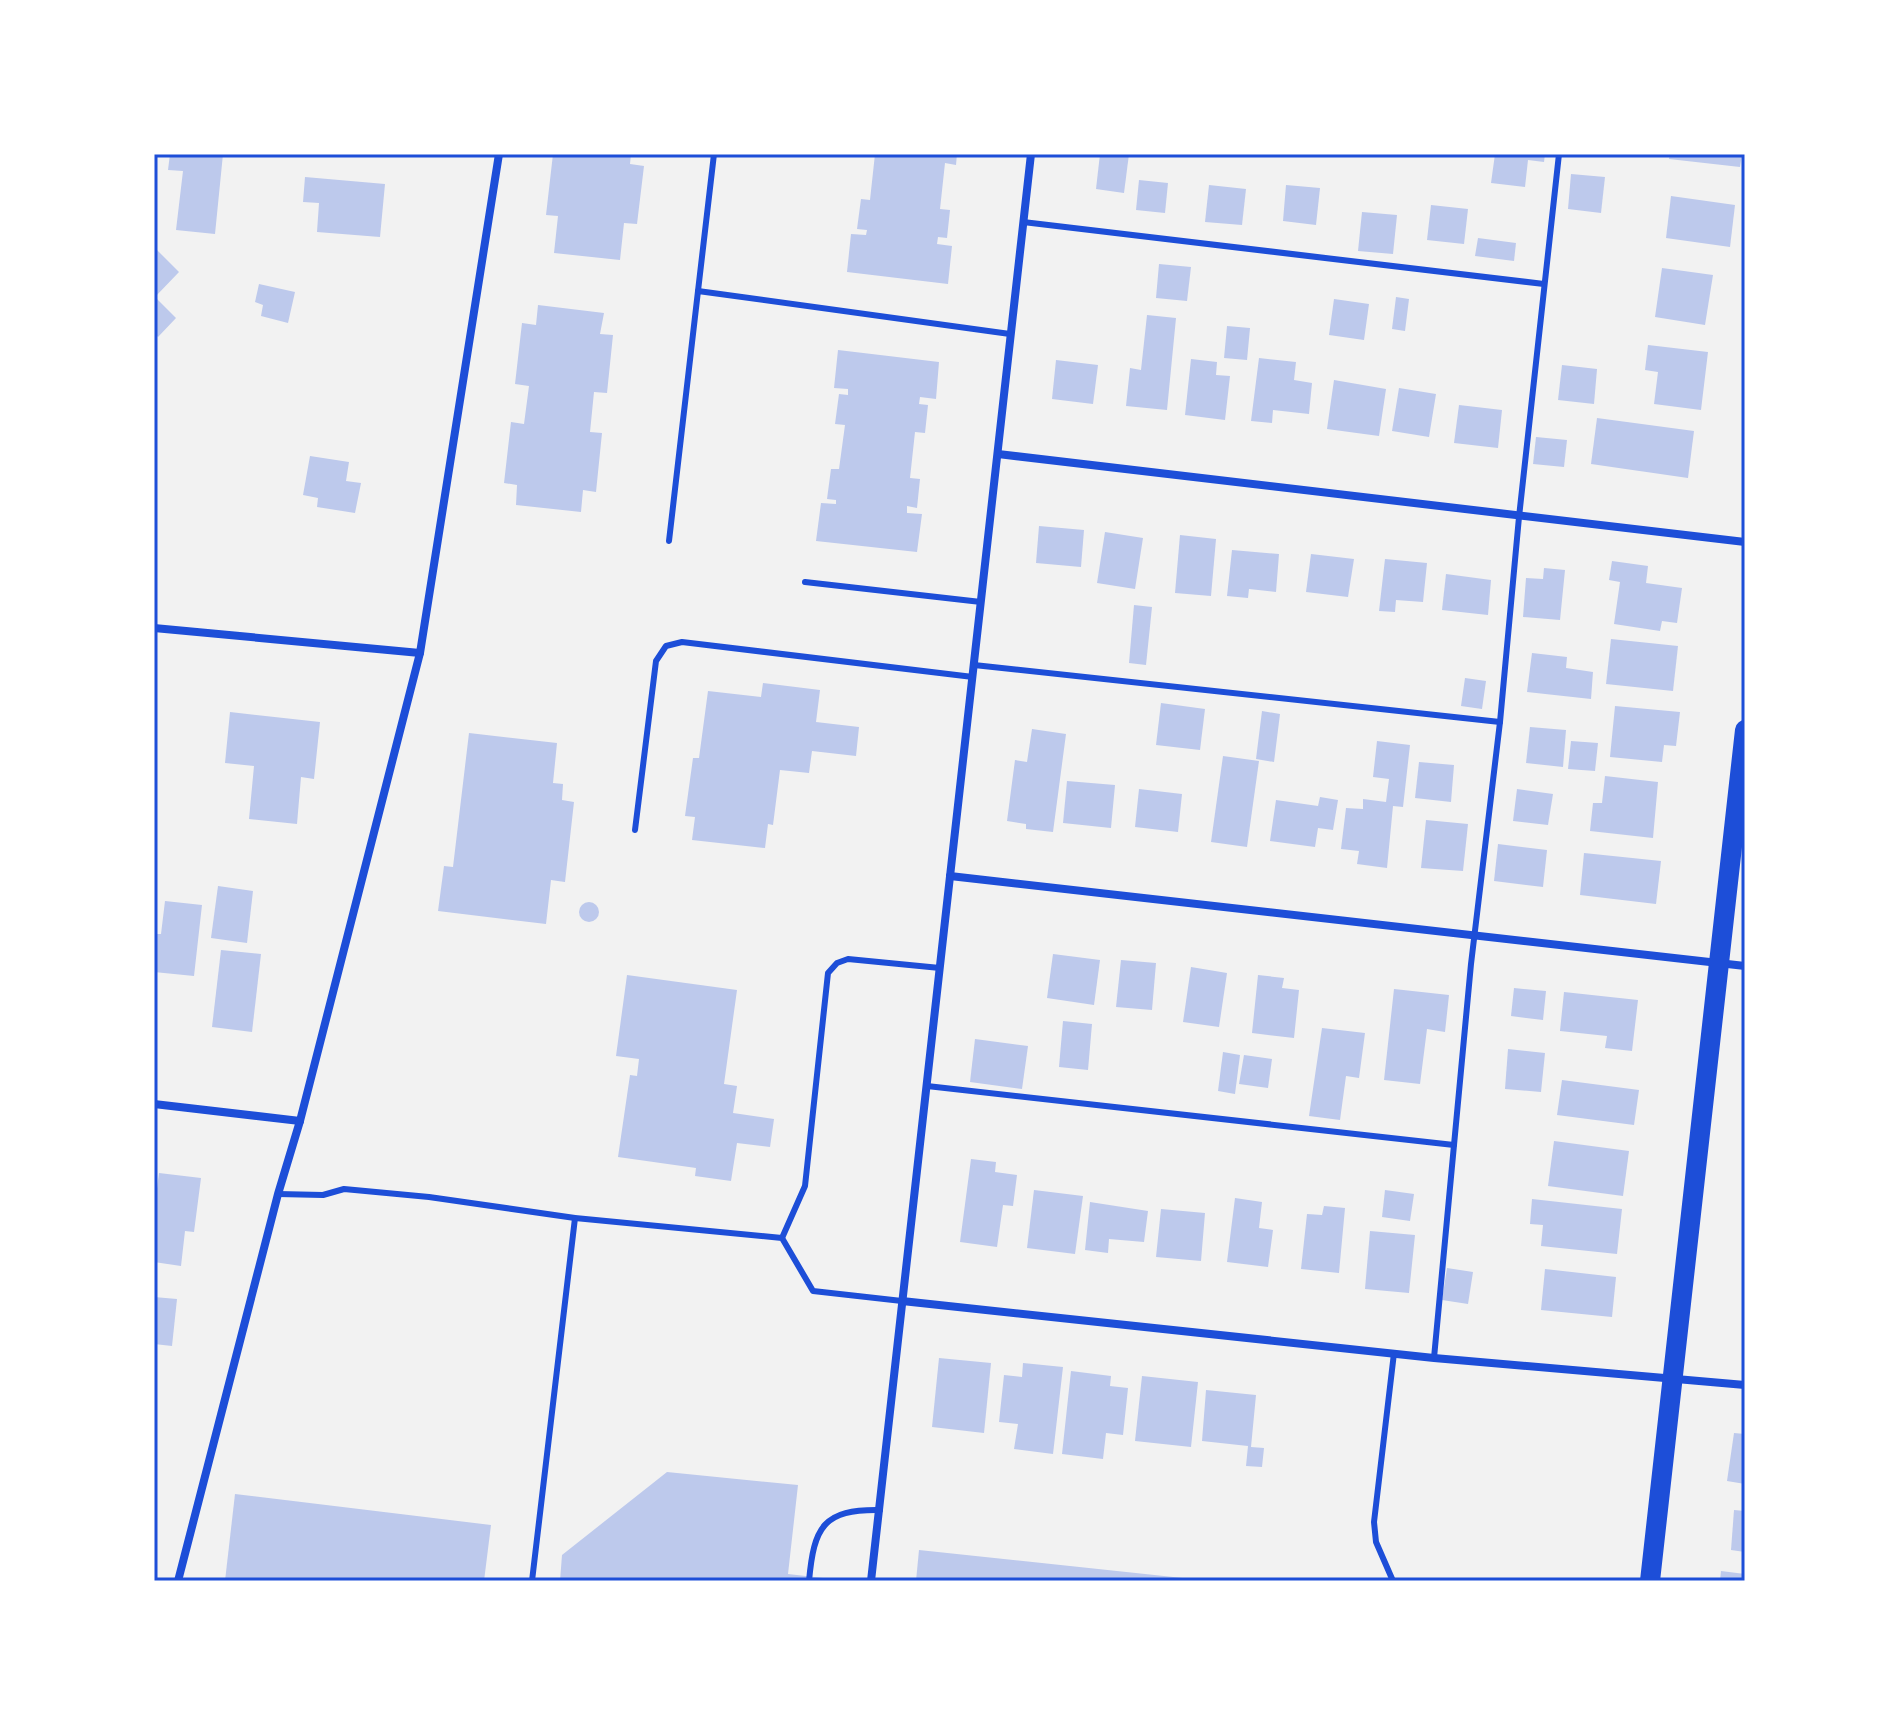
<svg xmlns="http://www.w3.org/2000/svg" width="1899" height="1735" viewBox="0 0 1899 1735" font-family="Raleway,sans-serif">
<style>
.building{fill:#bdc9ec}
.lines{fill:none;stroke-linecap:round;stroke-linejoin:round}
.service{stroke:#1d4ed8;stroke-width:6}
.minor{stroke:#1d4ed8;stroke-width:8}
.primary{stroke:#1d4ed8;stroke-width:20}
.neatline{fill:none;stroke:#1d4ed8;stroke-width:3}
</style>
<rect width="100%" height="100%" fill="#f2f2f2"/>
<g class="building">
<polygon points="170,154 223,154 215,234 176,230 183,171 168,170"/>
<polygon points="553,154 631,154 630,164 644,166 637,224 624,223 620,260 554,253 558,216 546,215"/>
<polygon points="875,154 957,154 956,165 945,163 940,209 950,210 947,238 938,237 937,244 952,246 948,284 847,272 851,234 866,235 867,230 857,229 861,199 870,200"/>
<polygon points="1100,154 1129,154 1124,193 1096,189"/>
<polygon points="1495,154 1545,154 1544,162 1528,160 1525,187 1491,183"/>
<polygon points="1670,154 1742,154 1740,167 1669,159"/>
<polygon points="1571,174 1605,177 1601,213 1568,209"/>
<polygon points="305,177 385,184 380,237 317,232 319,203 303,202"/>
<polygon points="1139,180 1168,183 1165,213 1136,210"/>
<polygon points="1209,185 1246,189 1242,225 1205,222"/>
<polygon points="1286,185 1320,188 1316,225 1283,221"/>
<polygon points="1671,196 1735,205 1730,247 1666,238"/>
<polygon points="1431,205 1468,209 1464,244 1427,240"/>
<polygon points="1362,212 1397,215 1393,254 1358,251"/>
<polygon points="1478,238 1516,243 1514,261 1475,256"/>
<polygon points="154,247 179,272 155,297 176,318 158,337 154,333"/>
<polygon points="1159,264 1191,267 1187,301 1156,298"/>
<polygon points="1662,268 1713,275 1705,325 1655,317"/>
<polygon points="259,284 295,292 288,323 261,316 263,305 255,302"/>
<polygon points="1396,297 1409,299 1405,331 1392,329"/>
<polygon points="1334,299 1369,304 1364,340 1329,335"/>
<polygon points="538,305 604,313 600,334 613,335 607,393 594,392 590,432 602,433 596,492 583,490 581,512 516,505 517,485 504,483 511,422 524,424 529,386 515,384 522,323 536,325"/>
<polygon points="1147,315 1176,318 1167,410 1126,406 1130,368 1141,370"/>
<polygon points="1227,326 1250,328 1247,360 1224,358"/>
<polygon points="1648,345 1708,352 1701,410 1654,404 1658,372 1645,370"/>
<polygon points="838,350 939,362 936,399 920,397 919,404 928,405 925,433 915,432 910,478 920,479 917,508 907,506 907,513 922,514 917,552 816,541 821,503 836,504 836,500 827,499 831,469 839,469 845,425 835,424 839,394 848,395 848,389 834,388"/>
<polygon points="1259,358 1296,362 1294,380 1312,383 1309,414 1273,410 1272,423 1251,421"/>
<polygon points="1191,359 1217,362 1216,375 1230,376 1225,420 1185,415"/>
<polygon points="1056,360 1098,365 1093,404 1052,399"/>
<polygon points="1562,365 1597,369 1594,404 1558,400"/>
<polygon points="1334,380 1386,389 1379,436 1327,429"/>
<polygon points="1399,388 1436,394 1429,437 1392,431"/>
<polygon points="1459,405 1502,410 1498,448 1454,443"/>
<polygon points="1597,418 1694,431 1688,478 1591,464"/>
<polygon points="1536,437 1567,440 1564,467 1533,464"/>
<polygon points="310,456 349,462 346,481 361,483 355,513 317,507 318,498 303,495"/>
<polygon points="1039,526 1084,530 1081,567 1036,563"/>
<polygon points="1105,532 1143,538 1135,589 1097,583"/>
<polygon points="1180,535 1216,539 1211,596 1175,593"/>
<polygon points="1232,550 1279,554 1276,592 1249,589 1248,598 1227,596"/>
<polygon points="1311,554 1354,559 1348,597 1306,592"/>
<polygon points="1385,559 1427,563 1423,602 1396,600 1395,612 1379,611"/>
<polygon points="1612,561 1648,566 1646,583 1682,588 1677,623 1662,621 1660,631 1614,624 1620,582 1609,580"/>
<polygon points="1544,568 1565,570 1560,620 1523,617 1526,578 1543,579"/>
<polygon points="1446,574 1491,580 1488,615 1442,610"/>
<polygon points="1134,605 1152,607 1146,665 1129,663"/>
<polygon points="1611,639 1678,646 1673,691 1606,684"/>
<polygon points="1532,653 1567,657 1566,668 1593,672 1591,699 1527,692"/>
<polygon points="1465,678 1486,681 1482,709 1461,706"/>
<polygon points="763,683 820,690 816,722 859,727 856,756 812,751 809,773 780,770 773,825 768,824 765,848 692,840 695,817 685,816 693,758 699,758 708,691 761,697"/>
<polygon points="1161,703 1205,709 1200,750 1156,745"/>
<polygon points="1615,706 1680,712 1676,746 1664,745 1662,762 1610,757"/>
<polygon points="1262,711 1280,714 1274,762 1256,759"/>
<polygon points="230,712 320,722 314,779 301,777 297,824 249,819 254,766 225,763"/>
<polygon points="1530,727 1566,730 1563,767 1526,763"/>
<polygon points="1032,729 1066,734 1053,832 1026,829 1026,824 1007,821 1015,760 1027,762"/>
<polygon points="469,733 557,743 553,783 563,784 562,800 574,802 565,882 551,880 546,924 438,911 444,866 453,867"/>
<polygon points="1377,741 1410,745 1403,807 1393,806 1387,868 1357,864 1359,851 1341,849 1346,808 1363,809 1363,799 1386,802 1389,779 1373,777"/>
<polygon points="1571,741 1598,743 1595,771 1568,769"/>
<polygon points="1223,756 1259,761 1247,847 1211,842"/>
<polygon points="1419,762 1454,765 1451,802 1415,798"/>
<polygon points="1605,776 1658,782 1653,838 1590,831 1593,803 1602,803"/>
<polygon points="1067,781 1115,785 1111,828 1063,823"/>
<polygon points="1139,789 1182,794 1178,832 1135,827"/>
<polygon points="1517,789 1553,794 1548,825 1513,821"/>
<polygon points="1320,797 1338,800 1333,830 1318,828 1315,847 1270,841 1276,800 1318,806"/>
<polygon points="1426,820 1468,824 1463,871 1421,868"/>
<polygon points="1498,844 1547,850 1543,887 1494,881"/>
<polygon points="1584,853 1661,861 1656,904 1580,895"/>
<polygon points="218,886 253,891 247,943 211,938"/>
<polygon points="165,901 202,905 194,976 154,972 154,934 161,934"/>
<circle cx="589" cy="912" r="10"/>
<polygon points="221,950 261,954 252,1032 212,1027"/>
<polygon points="1053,954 1100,960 1094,1005 1047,998"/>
<polygon points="1121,960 1156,963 1152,1010 1116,1007"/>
<polygon points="1191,967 1227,973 1219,1027 1183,1022"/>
<polygon points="627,975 737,990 724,1084 737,1086 733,1113 774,1119 770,1147 737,1143 731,1181 695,1176 696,1168 618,1157 630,1075 637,1076 639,1059 616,1056"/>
<polygon points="1258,975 1284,978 1282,988 1299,990 1294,1038 1252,1033"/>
<polygon points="1514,988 1546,991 1543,1020 1511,1016"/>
<polygon points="1394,989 1449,995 1445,1032 1427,1029 1420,1084 1384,1080"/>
<polygon points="1564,992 1638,1000 1632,1051 1605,1048 1607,1036 1560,1031"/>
<polygon points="1063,1021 1092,1024 1088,1070 1059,1067"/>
<polygon points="1322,1028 1365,1033 1359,1078 1346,1076 1340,1120 1309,1116"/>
<polygon points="975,1039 1028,1046 1022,1089 970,1082"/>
<polygon points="1508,1049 1545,1053 1541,1092 1505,1089"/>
<polygon points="1223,1052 1240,1055 1235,1094 1218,1091"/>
<polygon points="1244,1055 1272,1059 1268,1088 1239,1084"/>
<polygon points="1562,1080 1639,1090 1634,1125 1557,1115"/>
<polygon points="1554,1141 1629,1151 1623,1196 1548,1186"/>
<polygon points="971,1159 996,1162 995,1172 1017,1175 1013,1206 1003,1205 997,1247 960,1242"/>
<polygon points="159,1173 201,1178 194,1232 185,1231 181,1266 154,1262 154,1212"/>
<polygon points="1034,1190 1083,1196 1075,1254 1027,1248"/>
<polygon points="1385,1190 1414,1194 1410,1221 1382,1217"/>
<polygon points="1235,1198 1262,1202 1259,1228 1273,1230 1268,1267 1227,1262"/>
<polygon points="1532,1199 1622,1209 1617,1254 1541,1246 1543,1225 1530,1224"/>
<polygon points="1090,1202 1148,1211 1144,1242 1109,1239 1108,1253 1085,1250"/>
<polygon points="1324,1206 1345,1208 1339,1273 1301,1269 1307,1214 1322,1215"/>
<polygon points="1161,1209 1205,1213 1201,1261 1156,1257"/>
<polygon points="1370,1231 1415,1235 1409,1293 1365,1289"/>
<polygon points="1447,1268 1473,1272 1468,1304 1442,1300"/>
<polygon points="1545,1269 1616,1277 1612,1317 1541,1310"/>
<polygon points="154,1297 177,1299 172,1346 154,1344"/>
<polygon points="939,1358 991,1363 984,1433 932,1427"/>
<polygon points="1023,1363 1063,1367 1053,1454 1014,1449 1018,1424 999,1422 1004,1375 1022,1377"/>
<polygon points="1071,1371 1111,1376 1110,1386 1128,1388 1123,1435 1106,1433 1103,1459 1062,1454"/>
<polygon points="1142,1376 1198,1382 1191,1447 1135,1441"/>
<polygon points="1206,1390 1256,1395 1251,1447 1264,1448 1262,1467 1246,1466 1248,1446 1202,1441"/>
<polygon points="1734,1433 1745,1434 1745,1484 1727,1481"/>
<polygon points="667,1472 798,1485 788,1574 832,1579 832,1581 560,1581 562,1555"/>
<polygon points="235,1494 491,1525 484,1581 225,1581"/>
<polygon points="1734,1510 1745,1511 1745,1552 1731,1550"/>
<polygon points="919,1550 1192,1579 1192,1581 916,1581"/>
<polygon points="1721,1571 1745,1574 1745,1581 1720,1581"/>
</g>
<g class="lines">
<g class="service">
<polyline points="1023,222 1544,284"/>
<polyline points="698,291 714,154"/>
<polyline points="669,541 698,291 1010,334"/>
<polyline points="805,582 981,602"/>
<polyline points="974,665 1500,722"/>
<polyline points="635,830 656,661 666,646 682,642 973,677"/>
<polyline points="927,1086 1454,1145"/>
<polyline points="278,1194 323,1195 344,1189 429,1197 575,1218 782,1238 813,1291 902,1301"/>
<polyline points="782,1238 805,1186 828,973 837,963 848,959 940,968"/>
<polyline points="1434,1358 1471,964 1500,722 1519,517 1559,154"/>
<polyline points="532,1581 575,1218"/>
<path d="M809,1581C814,1527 823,1509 880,1510"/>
<polyline points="1393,1581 1376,1542 1374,1522 1394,1353"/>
</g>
<g class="minor">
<polyline points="998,454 1745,542"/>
<polyline points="154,628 420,653"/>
<polyline points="950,876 1745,966"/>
<polyline points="154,1104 300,1121"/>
<polyline points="902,1301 1434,1358 1745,1385"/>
<polyline points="178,1581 278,1194 300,1121 420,653 499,154"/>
<polyline points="871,1581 1031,154"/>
</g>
<polyline class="primary" points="1650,1581 1745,730"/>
</g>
<rect width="1899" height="1735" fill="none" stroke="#ffffff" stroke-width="312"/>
<rect x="156" y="156" width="1587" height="1423" class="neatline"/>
</svg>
